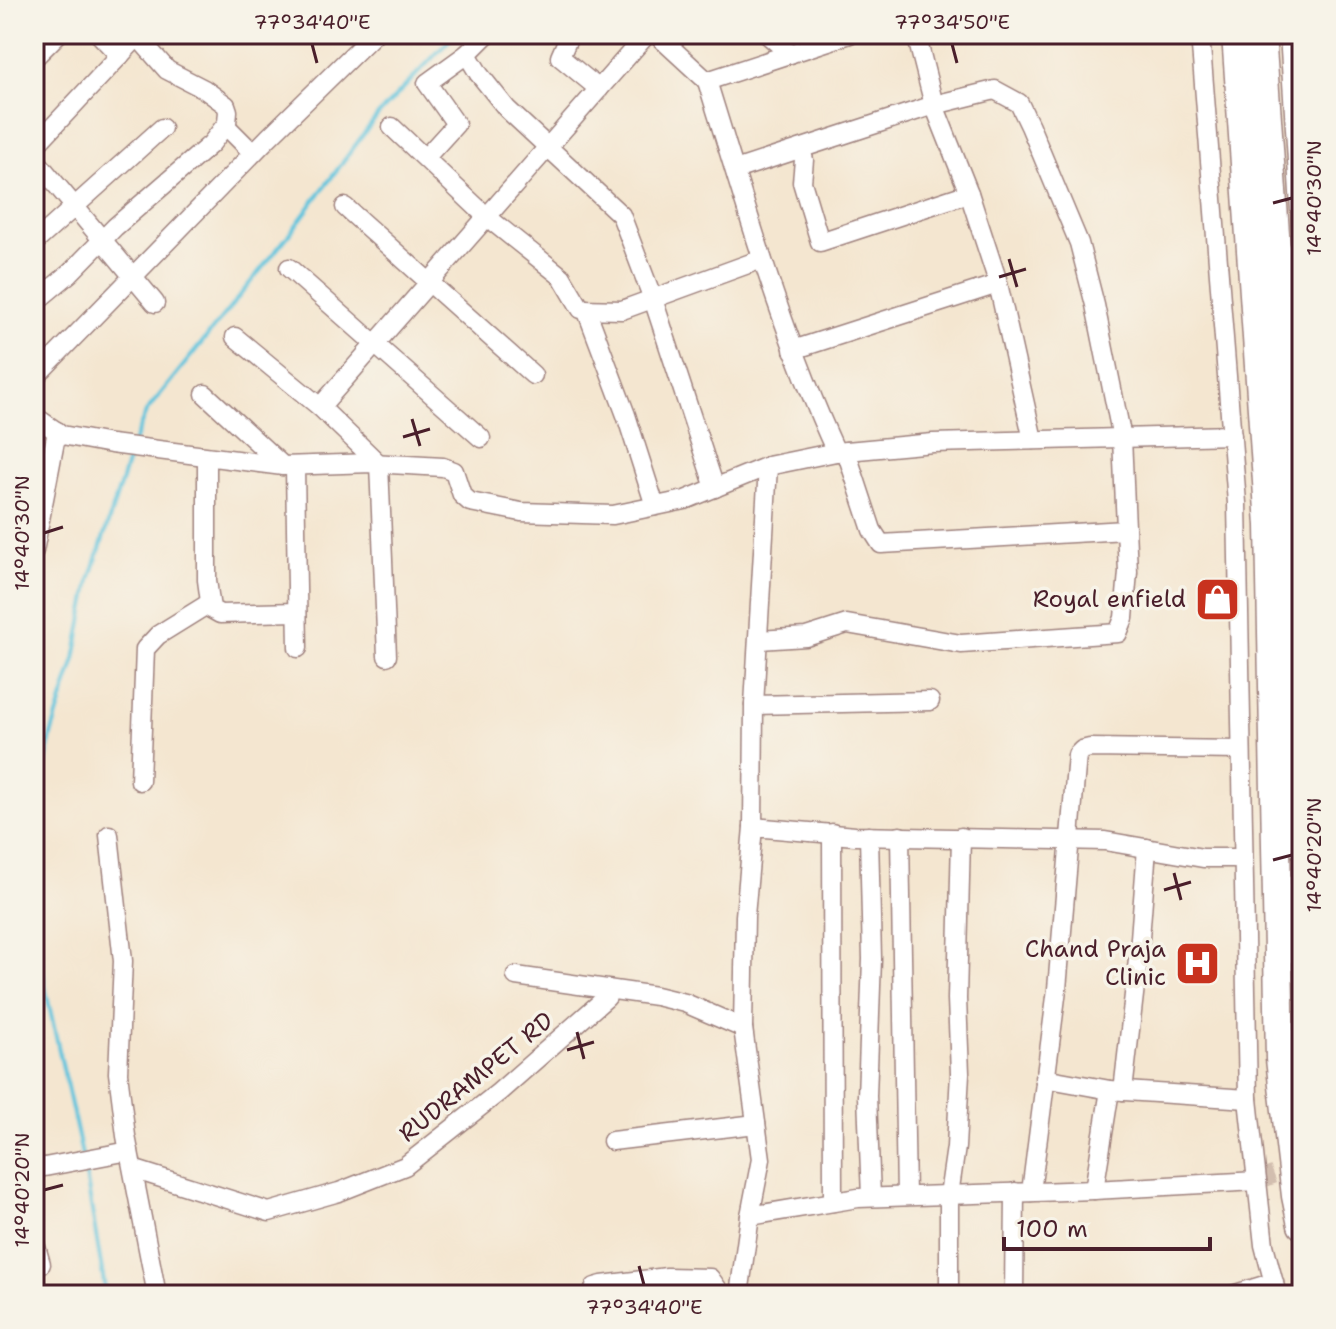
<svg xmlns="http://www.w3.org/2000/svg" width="1336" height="1329" viewBox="0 0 1336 1329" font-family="'Shantell Sans',sans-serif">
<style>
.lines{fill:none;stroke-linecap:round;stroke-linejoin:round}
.stream{stroke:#5fc4dd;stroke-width:4}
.minor-tunnel{stroke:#d2beaf;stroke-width:18;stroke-dasharray:18 9;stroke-linecap:butt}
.minor-casing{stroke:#9f827e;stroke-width:21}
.highway-casing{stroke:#9f827e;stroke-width:31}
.minor{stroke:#fff;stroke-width:18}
.highway{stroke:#fff;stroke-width:28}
.ticks{fill:none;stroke:#4a1f2b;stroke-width:3}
.labels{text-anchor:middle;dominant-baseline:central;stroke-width:7;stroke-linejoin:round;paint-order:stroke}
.poi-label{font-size:24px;fill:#4a1f2b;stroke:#f7f3e8;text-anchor:end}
.street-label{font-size:24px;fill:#4a1f2b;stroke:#f7f3e8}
.neatline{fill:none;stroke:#4a1f2b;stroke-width:3}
.ticks-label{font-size:20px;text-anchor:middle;fill:#4a1f2b}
</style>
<rect width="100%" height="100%" fill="#f7f3e8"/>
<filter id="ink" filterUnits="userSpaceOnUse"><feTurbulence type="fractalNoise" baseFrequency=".0125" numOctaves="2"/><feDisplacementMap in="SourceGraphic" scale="16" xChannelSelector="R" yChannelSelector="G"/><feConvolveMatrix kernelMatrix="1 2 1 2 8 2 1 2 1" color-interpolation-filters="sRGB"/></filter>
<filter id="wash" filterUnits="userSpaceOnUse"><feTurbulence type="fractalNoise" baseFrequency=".006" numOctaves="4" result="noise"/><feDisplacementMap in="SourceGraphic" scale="32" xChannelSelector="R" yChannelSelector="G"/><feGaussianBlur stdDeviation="1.8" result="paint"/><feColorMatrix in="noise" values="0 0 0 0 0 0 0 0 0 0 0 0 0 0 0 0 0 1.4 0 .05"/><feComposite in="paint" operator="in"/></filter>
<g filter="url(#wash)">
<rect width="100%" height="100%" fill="#f4e6d0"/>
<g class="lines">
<g class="stream">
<polyline points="134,441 146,412 291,232 377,116 455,34"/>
<polyline points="34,822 51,735 75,659 90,580 130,454"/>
<polyline points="34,905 44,982 82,1155"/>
<polyline points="84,1163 106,1295"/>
</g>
</g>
</g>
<g filter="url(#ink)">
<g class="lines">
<polyline class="minor-tunnel" points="1257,1181 1299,1165"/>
<defs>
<g id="minor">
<polyline points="99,34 120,56"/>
<polyline points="570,34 560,57 599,89"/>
<polyline points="656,34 707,81"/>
<polyline points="767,34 790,54"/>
<polyline points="916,34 934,105 969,193 997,279 1033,440"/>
<polyline points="1200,34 1237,503 1248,1099 1264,1245 1277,1295"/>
<polyline points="1289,34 1302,240"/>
<polyline points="467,54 487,34"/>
<polyline points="34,58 58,34"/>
<polyline points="226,126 253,153"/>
<polyline points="392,127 487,217 562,277 581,309 622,310 762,259"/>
<polyline points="34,147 140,34"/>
<polyline points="801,149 804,160 802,182 820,242 969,193"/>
<polyline points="426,157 456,124 427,83 467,54 479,74 507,109 621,215 653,299 715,488"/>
<polyline points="34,158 155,303"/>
<polyline points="735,170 934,105 995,90 1019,103 1030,126 1079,243 1095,305 1122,438 1128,572 1124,618 1118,633 961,644 847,624 806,637 759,640"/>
<polyline points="345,207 533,375"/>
<polyline points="34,243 162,128"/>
<polyline points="289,268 481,438"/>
<polyline points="34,303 70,273 115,227 211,144 227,123 228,111 226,105 204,89 167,70 138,37"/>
<polyline points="586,309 626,415 655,506"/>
<polyline points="235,337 320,407 379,464 387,656"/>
<polyline points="793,350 998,284"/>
<polyline points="34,378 268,138 374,34"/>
<polyline points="205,394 283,466"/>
<polyline points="320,407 647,34"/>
<polyline points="34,416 62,435 111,444 283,466 372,463 443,467 454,471 462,495 470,502 521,512 613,515 685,500 768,466 836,452 933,443 1232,435"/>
<polyline points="846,451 872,530 881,544 1126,530"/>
<path d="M836,452C781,332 746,206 707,81L850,34"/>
<polyline points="207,457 207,580 211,609 220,614 297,612"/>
<polyline points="295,468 298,648"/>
<polyline points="34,551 57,431"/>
<polyline points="754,705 930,701"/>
<polyline points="140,781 145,649 158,635 208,604"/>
<polyline points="753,827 754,705 768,466"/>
<polyline points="832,833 833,1202"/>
<polyline points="109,835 123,961 118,1073 126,1136 157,1295"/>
<polyline points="869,836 872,959 867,1096 871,1197"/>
<polyline points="900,836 906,1196"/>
<polyline points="516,976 656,996 685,1003 743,1028"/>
<polyline points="1044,1078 1110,1090"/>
<polyline points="1123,1091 1139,951 1147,848"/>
<polyline points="612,1141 756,1124"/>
<polyline points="34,1169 129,1151"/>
<polyline points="139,1171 269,1212 339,1192 405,1166 499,1092 607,997"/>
<polyline points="1094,1190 1110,1090 1248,1099"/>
<polyline points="1031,1192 1057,989 1077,755 1082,750 1090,748 1241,750"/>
<polyline points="750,1216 761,1159 743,1028 745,916 753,827 855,836 1105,841 1203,858 1242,858"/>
<polyline points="34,1240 41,1264"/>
<polyline points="592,1295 595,1287 602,1285 667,1277 710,1278 722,1295"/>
<polyline points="739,1295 750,1216 858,1198 1094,1190 1257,1181"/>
<polyline points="949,1295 949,1195 956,1147 960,1073 957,999 961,837"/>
<polyline points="1014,1295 1015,1192"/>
<polyline points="1232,1295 1274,1282"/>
</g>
<g id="highway">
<polyline points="1236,34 1270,525 1280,1059 1296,1196 1302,1225"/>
<polyline points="1261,34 1296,532 1294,682 1302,846"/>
</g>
</defs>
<use href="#minor" class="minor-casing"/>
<use href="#highway" class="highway-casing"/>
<use href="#minor" class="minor"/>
<use href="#highway" class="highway"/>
</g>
</g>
<path class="ticks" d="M312,44L317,63M952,44L957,63M1273,203L1292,198M1009,259L1017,287M999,277L1026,269M412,419L420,446M403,437L430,429M44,533L63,527M1273,860L1292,855M1174,873L1181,900M1164,890L1191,882M577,1032L584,1059M567,1050L594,1042M44,1190L63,1185M639,1266L644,1285"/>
<defs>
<symbol id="shop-square" viewBox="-11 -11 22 22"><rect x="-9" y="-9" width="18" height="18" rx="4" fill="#c8321e" stroke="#f7f3e8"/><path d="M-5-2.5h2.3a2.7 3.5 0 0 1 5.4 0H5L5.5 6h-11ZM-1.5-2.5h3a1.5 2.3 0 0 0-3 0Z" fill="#fff"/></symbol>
<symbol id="hospital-square" viewBox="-11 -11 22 22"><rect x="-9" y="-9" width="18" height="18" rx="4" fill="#c8321e" stroke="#f7f3e8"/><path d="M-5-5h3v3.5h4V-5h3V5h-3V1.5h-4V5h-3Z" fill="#fff"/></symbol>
</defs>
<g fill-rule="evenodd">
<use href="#shop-square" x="1192" y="574" width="51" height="51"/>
<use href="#hospital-square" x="1172" y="938" width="51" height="51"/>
</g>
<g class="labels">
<g class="poi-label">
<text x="1186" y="599">Royal enfield</text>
<text x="1166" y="949">Chand Praja<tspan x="1166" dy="28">Clinic</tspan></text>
</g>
<g class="street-label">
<text transform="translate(476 1077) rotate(-39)">RUDRAMPET RD</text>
</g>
</g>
<rect width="1336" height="1329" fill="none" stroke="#f7f3e8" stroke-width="88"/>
<path d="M1004 1237v12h206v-12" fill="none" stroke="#4a1f2b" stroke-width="4"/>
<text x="1016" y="1237" font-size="24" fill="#4a1f2b" stroke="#f7f3e8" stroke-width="6" paint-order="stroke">100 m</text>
<rect x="44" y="44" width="1248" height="1241" class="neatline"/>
<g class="ticks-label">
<text x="312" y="29">77°34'40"E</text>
<text x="952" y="29">77°34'50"E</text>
<text transform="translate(1314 198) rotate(-90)" y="7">14°40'30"N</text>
<text transform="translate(22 533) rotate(-90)" y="7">14°40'30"N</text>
<text transform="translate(1314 855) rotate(-90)" y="7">14°40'20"N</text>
<text transform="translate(22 1190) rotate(-90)" y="7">14°40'20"N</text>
<text x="644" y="1314">77°34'40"E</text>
</g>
</svg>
